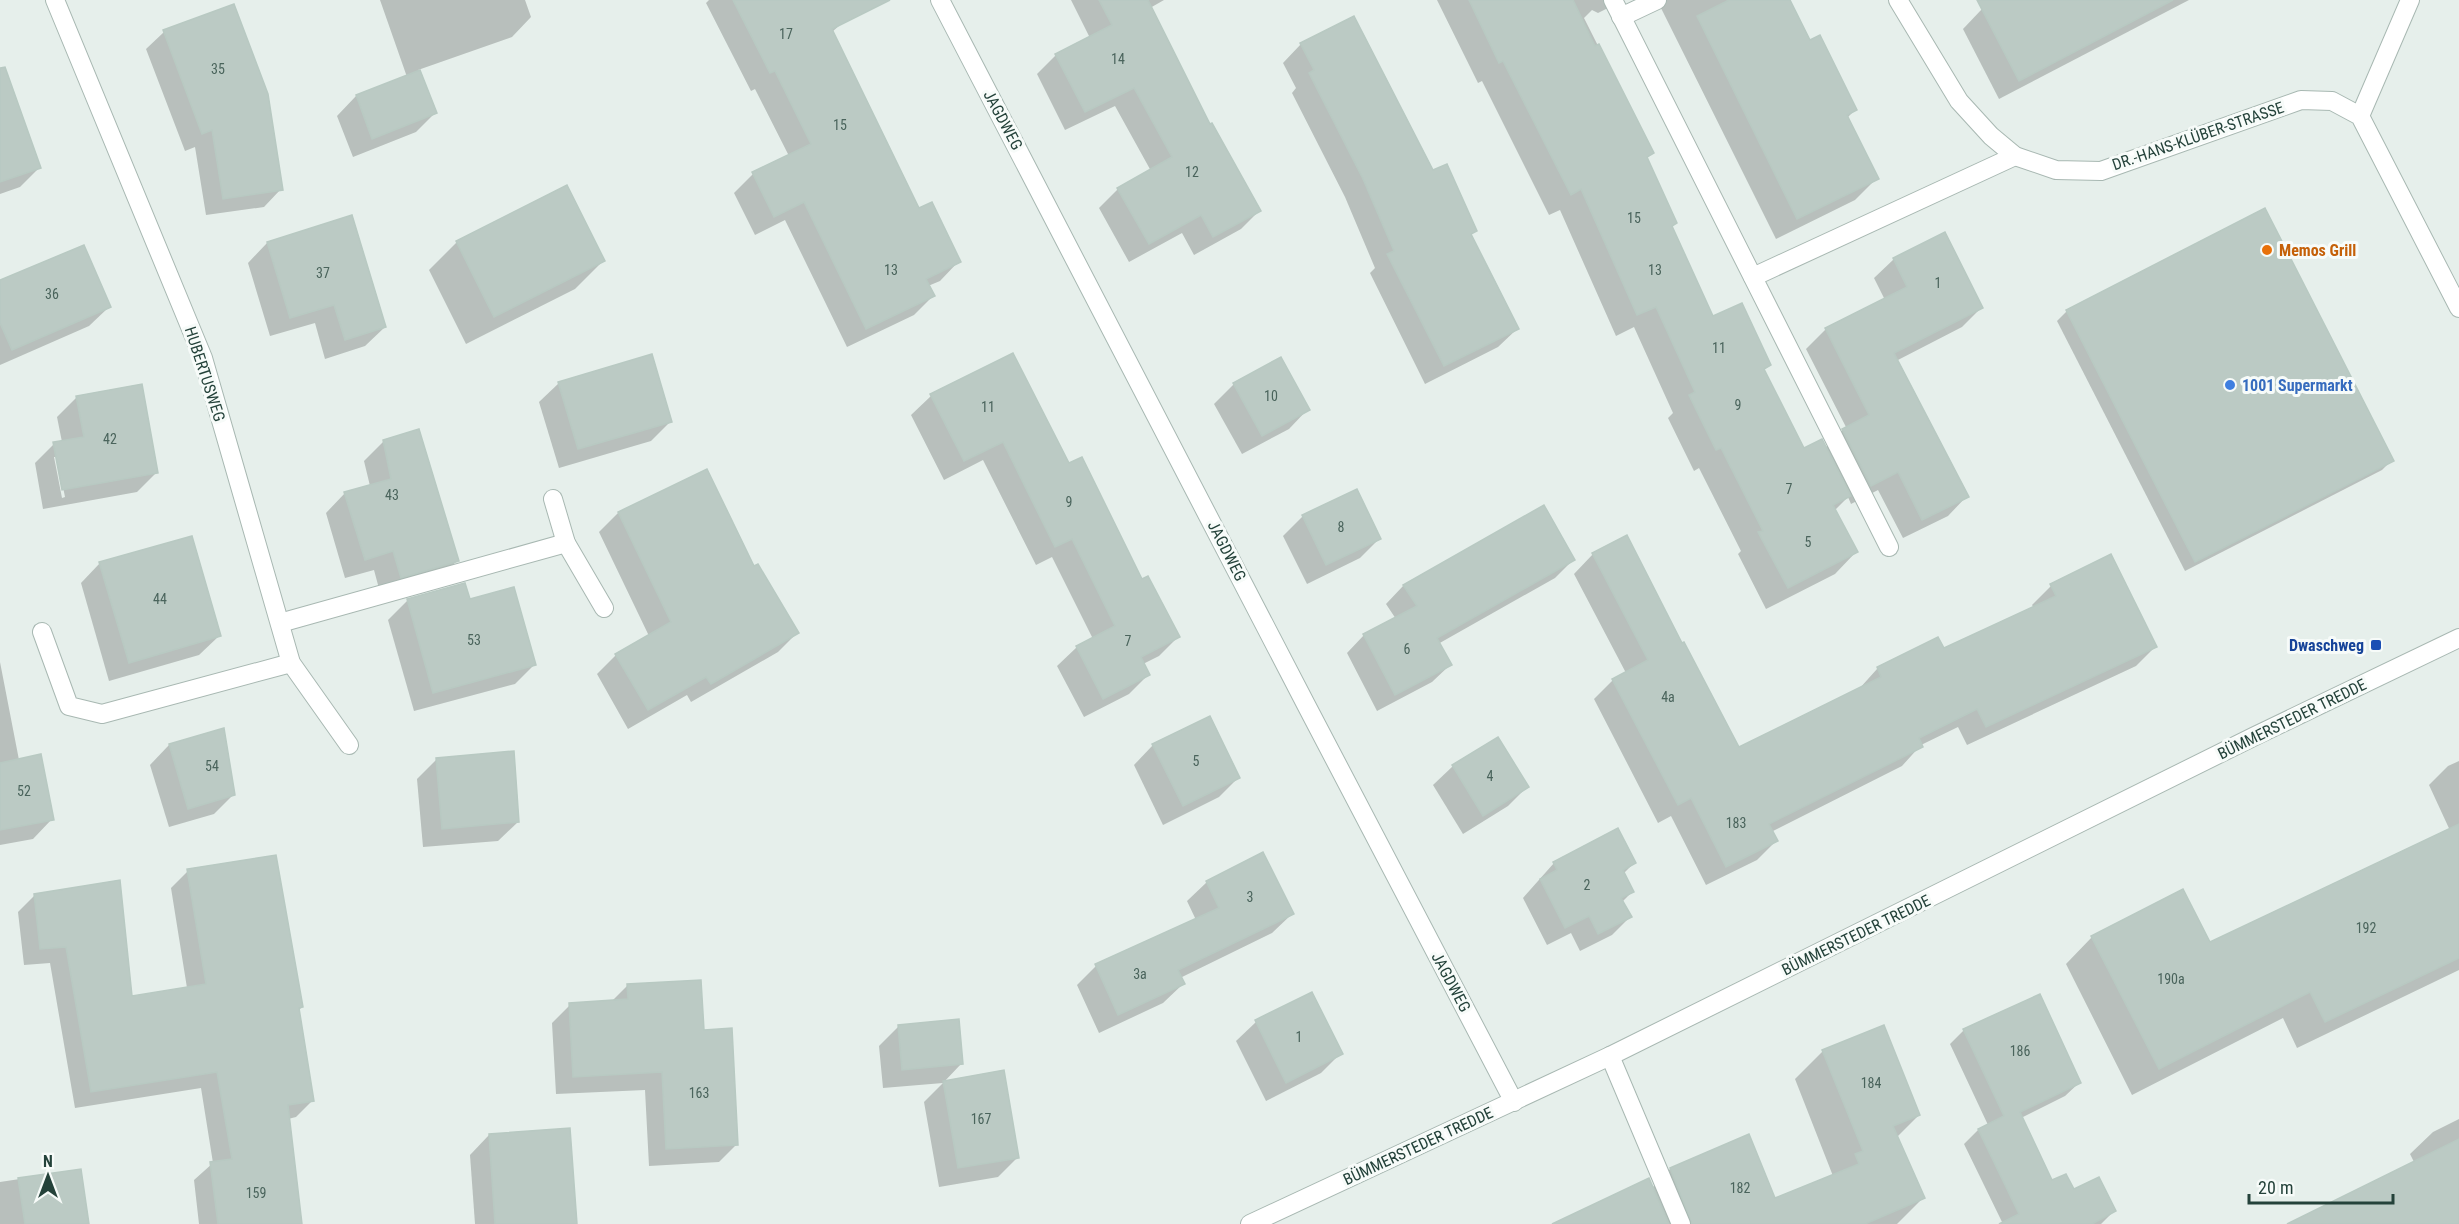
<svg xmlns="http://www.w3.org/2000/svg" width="2459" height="1224" viewBox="0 0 2459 1224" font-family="'Roboto Condensed',sans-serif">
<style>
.shadow{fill:#0003;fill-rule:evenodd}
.building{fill:#bbcac4;stroke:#b8c9c2;stroke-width:1.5}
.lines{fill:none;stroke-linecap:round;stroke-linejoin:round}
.lane-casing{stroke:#a8b8b2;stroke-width:20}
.street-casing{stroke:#a8b8b2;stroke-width:20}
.lane{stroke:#fff;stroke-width:18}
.street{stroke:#fff;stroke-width:18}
.food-dot{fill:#e8710a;stroke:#f7fbf9;stroke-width:2}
.shop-dot{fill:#3f7fe0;stroke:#f7fbf9;stroke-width:2}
.transit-dot{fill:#1a4fb4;stroke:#f7fbf9;stroke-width:2}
.labels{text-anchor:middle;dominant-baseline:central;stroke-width:6;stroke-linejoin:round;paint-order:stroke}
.number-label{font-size:14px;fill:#4a645c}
.street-label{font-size:16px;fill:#24423a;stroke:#f7fbf9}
.food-label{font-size:16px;font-weight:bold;fill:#c56008;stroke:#f7fbf9;text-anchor:start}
.shop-label{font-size:16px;font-weight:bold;fill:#366cbe;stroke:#f7fbf9;text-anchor:start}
.transit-label{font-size:16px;font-weight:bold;fill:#164399;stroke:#f7fbf9;text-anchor:end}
</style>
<rect width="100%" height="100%" fill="#e6efeb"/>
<g class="shadow">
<polygon points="380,0 525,0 531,17 512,37 418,70 435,113 416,132 353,157 337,116 356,96 407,77"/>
<polygon points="709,0 844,0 841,24 832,32 919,210 959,261 940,281 928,286 933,296 914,315 847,347 785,220 755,235 734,193 753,174 789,156 755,89 751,91 706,3"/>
<polygon points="1071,0 1164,0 1150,8 1210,126 1260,210 1241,229 1194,255 1182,233 1129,262 1099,208 1118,189 1151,171 1115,106 1065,130 1037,74 1056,55 1090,38"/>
<polygon points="1437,0 1624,0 1598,13 1592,10 1584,18 1652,153 1646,159 1675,223 1671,227 1712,318 1770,364 1763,371 1803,450 1825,448 1846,427 1806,349 1826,329 1885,300 1874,278 1894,259 1981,308 1962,327 1896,361 1967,496 1948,516 1903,538 1878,490 1851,504 1848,497 1834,511 1856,552 1835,574 1766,609 1738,554 1741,551 1699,468 1694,471 1668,418 1673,413 1634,327 1616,336 1560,210 1549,215 1482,81 1478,83"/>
<polygon points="1657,0 1788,0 1809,42 1855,110 1847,118 1877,178 1855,200 1776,239"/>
<polygon points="2000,0 2189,0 1999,99 1963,29 1982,9"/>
<polygon points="164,32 281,189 264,207 206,215 195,147 185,151 146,49"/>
<polygon points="1301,44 1432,172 1475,231 1470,236 1517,329 1498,347 1425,384 1370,273 1375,268 1345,197 1292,93 1296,88 1283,63"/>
<polygon points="0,84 40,167 20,187 0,194"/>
<polygon points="457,242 603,261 575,289 466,344 429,270"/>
<polygon points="267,243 385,327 365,346 325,359 315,323 270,336 248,263"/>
<polygon points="0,282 109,307 89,326 0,365"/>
<polygon points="2067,311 2392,460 2382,470 2185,571 2057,321"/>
<polygon points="1012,355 1068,465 1178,637 1159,656 1143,664 1148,675 1129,694 1084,717 1057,666 1077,647 1093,639 1052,557 1036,565 983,460 944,480 911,415 931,396"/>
<polygon points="1281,359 1308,409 1289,429 1242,454 1214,404 1234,384"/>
<polygon points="559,383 670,422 651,441 559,468 539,402"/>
<path d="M77,397L156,473L137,492L43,509L35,463L54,444L62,442L57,417ZM54,457H57L65,497L62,498Z"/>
<polygon points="383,442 457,561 437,580 381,596 374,570 345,578 326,513 345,493 370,486 364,461"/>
<polygon points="706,471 753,568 797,633 778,652 691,702 687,695 628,729 597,674 616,655 649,636 599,532 618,513"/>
<polygon points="1543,507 1573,560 1555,578 1438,644 1450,665 1432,682 1377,711 1347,653 1364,635 1396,619 1386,604 1403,586"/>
<polygon points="1303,516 1379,539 1360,558 1307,584 1283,536"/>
<polygon points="1593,554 1681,645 1738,749 1859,689 1877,669 1937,639 1943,650 2034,608 2032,605 2051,586 2155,647 2136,666 1967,745 1958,727 1921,745 1902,766 1771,832 1776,841 1757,860 1706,885 1671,816 1658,823 1594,699 1613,680 1626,673 1574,574"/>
<polygon points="100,563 219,636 199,655 109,681 81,583"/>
<polygon points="407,601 469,601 534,665 515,684 414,711 388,620"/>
<polygon points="0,662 19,760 52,819 33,839 0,845"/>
<polygon points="169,745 234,794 214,814 169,827 150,765"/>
<polygon points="1153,745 1239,777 1219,797 1163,825 1134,765"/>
<polygon points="437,759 518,822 498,841 423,847 417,779"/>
<polygon points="2459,761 2459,850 2429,785 2448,766"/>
<polygon points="1453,766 1527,787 1508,806 1463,834 1433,785"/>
<polygon points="1618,830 1634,863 1623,874 1633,891 1622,902 1630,917 1612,935 1580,951 1571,933 1547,945 1523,898 1554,863"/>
<polygon points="2459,860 2459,970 2297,1048 2283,1018 2132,1095 2066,964 2092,937 2209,944"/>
<polygon points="188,871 302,1007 298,1011 313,1100 296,1117 288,1119 300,1224 199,1224 194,1180 213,1163 201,1088 75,1108 50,963 24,965 18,912 35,895 131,998 187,988 171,888"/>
<polygon points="1207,882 1292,914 1272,933 1180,978 1183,984 1163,1003 1099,1033 1077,985 1096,966 1196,920 1187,901"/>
<polygon points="628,985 702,1031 737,1144 719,1162 649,1166 645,1090 556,1094 552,1023 570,1005 611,1002"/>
<polygon points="1311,994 1341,1053 1321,1073 1266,1101 1236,1041 1256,1022"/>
<polygon points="899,1026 961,1064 943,1083 1003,1072 1018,1157 998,1177 939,1187 924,1102 943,1083 883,1088 879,1046"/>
<polygon points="1964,1030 2080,1082 2065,1096 2021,1118 2052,1182 2114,1211 2101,1224 2003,1224 1964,1144 1978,1130 1988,1125 1950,1044"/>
<polygon points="1823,1051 1919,1115 1897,1137 1923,1198 1897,1224 1555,1224 1652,1188 1670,1169 1748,1136 1774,1200 1833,1176 1795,1079"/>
<polygon points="2459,1119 2459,1224 2316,1224 2414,1162 2410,1154 2433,1132"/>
<polygon points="489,1135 575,1224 475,1224 470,1155"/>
<polygon points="79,1170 87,1224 0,1224 0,1182"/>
</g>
<g class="building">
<polygon points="733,0 890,0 832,29 919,208 932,202 961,262 926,279 935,296 866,329 804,202 774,217 752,172 811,144 775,71 770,73"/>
<polygon points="1099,0 1148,0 1210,124 1212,123 1261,211 1213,237 1201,215 1149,244 1117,188 1172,157 1134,88 1085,112 1055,54 1112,25"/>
<polygon points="1469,0 1573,0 1595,46 1599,44 1654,153 1647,157 1677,223 1672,226 1713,316 1742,303 1771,365 1764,369 1804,448 1822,439 1851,496 1833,505 1858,552 1788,588 1758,532 1763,531 1721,448 1716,450 1689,395 1695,392 1656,307 1637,315 1581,189 1571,195 1503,61 1499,63"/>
<polygon points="1729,0 1790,0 1810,40 1820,35 1857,110 1847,115 1879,179 1797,219 1697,16"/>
<polygon points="1977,0 2173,0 2019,81"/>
<polygon points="234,4 268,94 283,190 223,199 212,130 202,134 163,30"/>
<polygon points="1354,16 1433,170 1447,164 1477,231 1471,234 1519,329 1444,366 1387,254 1394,251 1363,179 1309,73 1314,70 1300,43"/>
<polygon points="5,67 41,168 0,182 0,68"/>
<polygon points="420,70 437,113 372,139 356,95"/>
<polygon points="567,185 605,261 494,317 456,241"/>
<polygon points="2265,208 2394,461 2195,562 2066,310"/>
<polygon points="352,215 386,327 345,340 334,305 290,318 267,242"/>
<polygon points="1945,232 1983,308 1894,353 1969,497 1922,520 1898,472 1871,486 1842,429 1869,415 1825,328 1907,287 1893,258"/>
<polygon points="84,245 111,307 12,350 0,323 0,280"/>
<polygon points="1013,353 1069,463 1082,457 1142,579 1148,576 1180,637 1141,657 1150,675 1103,699 1076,646 1115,626 1072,539 1055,547 1003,442 964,461 930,394"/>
<polygon points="652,354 672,422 578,449 558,382"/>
<polygon points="1281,357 1310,410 1262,436 1233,383"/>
<polygon points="142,384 158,473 62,490 53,442 84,437 76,396"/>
<polygon points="419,429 459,561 401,578 393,551 365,560 344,492 391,479 383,440"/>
<polygon points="707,469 754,566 758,564 799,633 711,684 706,677 648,710 615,654 671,622 618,512"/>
<polygon points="1357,489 1381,539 1326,565 1302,515"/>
<polygon points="1544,505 1575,560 1437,638 1452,665 1395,695 1363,634 1417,606 1403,585"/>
<polygon points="1627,535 1682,643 1684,642 1739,747 1881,677 1877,667 1938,637 1944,648 2056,596 2050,584 2111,554 2157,647 1986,727 1977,709 1919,738 1923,747 1769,824 1778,841 1726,867 1691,798 1678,805 1612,679 1648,660 1592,553"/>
<polygon points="192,536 221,636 129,663 99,562"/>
<polygon points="465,583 470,599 514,587 536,665 433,693 407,599"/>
<polygon points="1210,716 1240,778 1183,806 1152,744"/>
<polygon points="224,728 235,795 188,809 169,744"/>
<polygon points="1498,737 1529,787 1483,816 1452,765"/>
<polygon points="514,751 519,822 442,829 436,758"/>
<polygon points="41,754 54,820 0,830 0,763"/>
<polygon points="2459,824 2459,958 2325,1022 2310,992 2159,1069 2091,936 2183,889 2210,942"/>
<polygon points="1618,828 1636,863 1623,870 1634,892 1621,898 1632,917 1598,934 1589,916 1565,928 1540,879 1557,870 1553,862"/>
<polygon points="1263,852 1294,914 1178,970 1185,984 1118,1015 1095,964 1219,908 1206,881"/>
<polygon points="276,855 303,1007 299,1008 314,1101 288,1105 302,1224 218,1224 210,1162 232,1159 217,1072 91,1092 66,947 40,949 34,894 120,880 132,996 206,984 187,869"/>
<polygon points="701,980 704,1030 732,1028 738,1145 666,1149 662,1072 573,1077 569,1003 628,999 627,984"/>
<polygon points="1312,992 1343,1054 1286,1083 1255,1020"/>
<polygon points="2040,994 2081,1083 2020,1112 2052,1180 2066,1174 2074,1189 2099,1177 2116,1211 2092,1224 1999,1224 2019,1214 1978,1129 2004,1116 1963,1029"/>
<polygon points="959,1019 963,1064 902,1070 898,1025"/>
<polygon points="1884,1025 1920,1115 1893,1126 1925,1198 1865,1224 1692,1224 1670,1168 1749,1134 1775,1198 1859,1164 1855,1154 1863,1151 1822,1050"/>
<polygon points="1004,1070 1019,1158 958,1168 943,1081"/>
<polygon points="570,1128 577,1224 495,1224 489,1134"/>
<polygon points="2459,1139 2459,1224 2287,1224"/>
<polygon points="81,1169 89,1224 25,1224 18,1178"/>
<polygon points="1649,1178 1669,1224 1552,1224"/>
</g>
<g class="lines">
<defs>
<g id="lane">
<polyline points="1613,0 1889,547"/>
<polyline points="1621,17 1657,0"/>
<polyline points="1753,277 2015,156"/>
<polyline points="553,499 566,543 604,608"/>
<polyline points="280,623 566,543"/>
<polyline points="42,632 69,706 102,714 291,663"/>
<polyline points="1610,1056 1681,1224"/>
</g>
<g id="street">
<polyline points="55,0 203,358 291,663 349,745"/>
<path d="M940,0C1133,367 1320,736 1514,1102"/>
<polyline points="1898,0 1959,101 1991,136 2015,156 2056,170 2101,171 2301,100 2332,101 2360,116 2459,308"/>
<polyline points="2360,116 2410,0"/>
<polyline points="1250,1224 1610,1056 2255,736 2459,638"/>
</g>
</defs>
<use href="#lane" class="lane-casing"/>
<use href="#street" class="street-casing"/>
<use href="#lane" class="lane"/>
<use href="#street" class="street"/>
</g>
<circle class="food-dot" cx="2267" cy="250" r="6"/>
<circle class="shop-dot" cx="2230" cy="385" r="6"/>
<rect class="transit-dot" x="2370" y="639" width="12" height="12" rx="3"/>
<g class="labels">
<g class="number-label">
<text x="786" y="34">17</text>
<text x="1118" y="59">14</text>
<text x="218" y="69">35</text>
<text x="840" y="125">15</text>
<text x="1192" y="172">12</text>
<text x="1634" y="218">15</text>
<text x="891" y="270">13</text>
<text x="1655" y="270">13</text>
<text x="323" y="273">37</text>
<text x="1938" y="283">1</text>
<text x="52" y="294">36</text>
<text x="1719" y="348">11</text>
<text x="1271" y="396">10</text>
<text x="1738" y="405">9</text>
<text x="988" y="407">11</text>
<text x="110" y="439">42</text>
<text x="1789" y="489">7</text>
<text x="392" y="495">43</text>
<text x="1069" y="502">9</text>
<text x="1341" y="527">8</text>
<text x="1808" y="542">5</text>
<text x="160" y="599">44</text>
<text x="474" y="640">53</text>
<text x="1128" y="641">7</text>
<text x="1407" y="649">6</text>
<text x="1668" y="697">4a</text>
<text x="1196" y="761">5</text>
<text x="212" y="766">54</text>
<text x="1490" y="776">4</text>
<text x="24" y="791">52</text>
<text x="1736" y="823">183</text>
<text x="1587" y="885">2</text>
<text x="1250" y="897">3</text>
<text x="2366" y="928">192</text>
<text x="1140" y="974">3a</text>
<text x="2171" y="979">190a</text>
<text x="1299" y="1037">1</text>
<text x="2020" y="1051">186</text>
<text x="1871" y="1083">184</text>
<text x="699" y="1093">163</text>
<text x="981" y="1119">167</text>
<text x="1740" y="1188">182</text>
<text x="256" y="1193">159</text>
</g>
<g class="street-label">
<text transform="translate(1003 120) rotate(62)">JAGDWEG</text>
<text transform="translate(2198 136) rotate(-19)">DR.-HANS-KLÜBER-STRASSE</text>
<text transform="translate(205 374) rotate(72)">HUBERTUSWEG</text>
<text transform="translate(1227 551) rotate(63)">JAGDWEG</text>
<text transform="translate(2292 719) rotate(-26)">BÜMMERSTEDER TREDDE</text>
<text transform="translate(1856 935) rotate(-26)">BÜMMERSTEDER TREDDE</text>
<text transform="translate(1451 982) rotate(62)">JAGDWEG</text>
<text transform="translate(1418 1146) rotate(-25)">BÜMMERSTEDER TREDDE</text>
</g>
<g class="food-label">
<text x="2279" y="250">Memos Grill</text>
</g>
<g class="shop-label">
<text x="2242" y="385">1001 Supermarkt</text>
</g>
<g class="transit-label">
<text x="2364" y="645">Dwaschweg</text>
</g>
</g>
<g transform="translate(48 1176)" stroke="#f7fbf9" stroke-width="4.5" paint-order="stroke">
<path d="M0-4.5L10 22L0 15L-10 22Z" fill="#24423a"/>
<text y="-9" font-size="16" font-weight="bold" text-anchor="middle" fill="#24423a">N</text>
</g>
<path d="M2249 1194v9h144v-9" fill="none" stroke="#24423a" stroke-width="3"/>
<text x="2258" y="1194" font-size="18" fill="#24423a" stroke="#f7fbf9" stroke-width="4.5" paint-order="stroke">20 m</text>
</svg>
